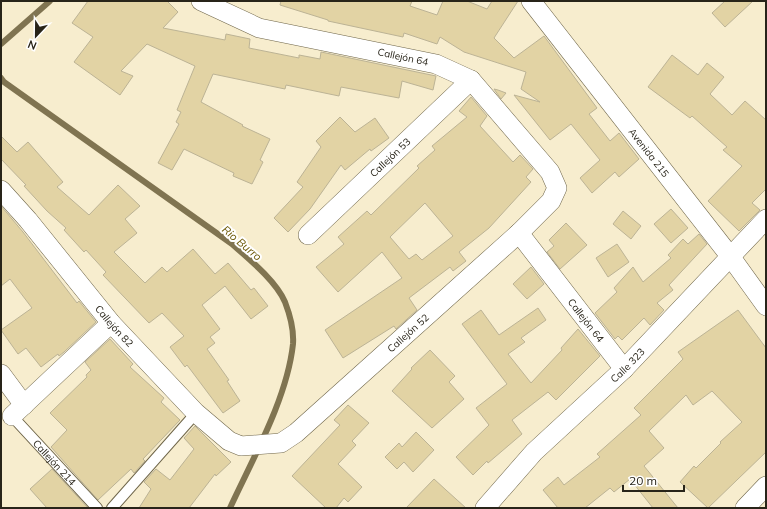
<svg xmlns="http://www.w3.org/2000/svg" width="767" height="509" viewBox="0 0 767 509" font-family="Mulish,sans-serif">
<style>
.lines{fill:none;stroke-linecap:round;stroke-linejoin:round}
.stream{stroke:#807451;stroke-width:6}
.building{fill:#e2d3a4;stroke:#bcb395;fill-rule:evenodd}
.lane-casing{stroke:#6f664a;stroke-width:12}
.street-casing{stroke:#6f664a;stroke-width:20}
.lane{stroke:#fff;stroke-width:10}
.street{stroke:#fff;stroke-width:19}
.labels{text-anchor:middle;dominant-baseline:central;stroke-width:4;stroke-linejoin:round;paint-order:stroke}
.street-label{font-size:10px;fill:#282419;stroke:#fff}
.water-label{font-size:11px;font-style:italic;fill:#695500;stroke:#fff}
</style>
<rect width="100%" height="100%" fill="#f7edce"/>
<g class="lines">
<g class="stream">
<polyline points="1,44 50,1"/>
<path d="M1,78L4,82L232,244C249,259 276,281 285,302C290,315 294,330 293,344C287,399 253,458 230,508"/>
</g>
</g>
<g class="building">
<polygon points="88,1 167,1 178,12 163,28 225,40 226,34 250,39 249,48 299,58 299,55 320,59 321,52 436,76 433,90 402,81 399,98 341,87 339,96 286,85 285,89 213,74 201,102 243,125 242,126 270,139 260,160 263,162 252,184 233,176 234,173 184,149 172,170 158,163 179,124 176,122 181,112 177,110 195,66 147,44 121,71 133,76 120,95 74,62 93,37 72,23"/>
<polygon points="281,1 412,1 410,6 437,15 443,1 467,1 487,9 492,1 518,1 494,38 514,58 544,36 597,108 589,114 610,141 619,133 639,159 619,177 615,172 592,193 580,178 600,160 571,124 550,140 514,95 540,102 521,89 526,72 464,52 440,37 437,44 404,33 403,37 328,21 328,20 280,5"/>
<polygon points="725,1 753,1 725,27 712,13"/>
<polygon points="672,55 698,75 707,63 724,77 710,94 732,115 745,101 766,120 766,189 752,203 760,210 739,231 708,201 742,166 723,150 727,147 692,116 690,118 648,87"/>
<polygon points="494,89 498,90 506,93 501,99"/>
<path d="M471,97L487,116L480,126L513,162L520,155L533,169L526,177L531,182L489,228L459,252L466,261L453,271L450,267L409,298L417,310L396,329L394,326L343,358L325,330L402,278L382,252L338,292L316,267L344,244L338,237L367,211L371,215L419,168L417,166L435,150L432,146L467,117L459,111ZM425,203L453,236L422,260L416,254L409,259L390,237Z"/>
<polygon points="340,117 355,132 375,118 389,138 371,151 370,149 345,170 341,165 310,209 288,232 274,218 303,187 297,182 321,147 316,141"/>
<polygon points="1,136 17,152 28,142 63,182 57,187 89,215 118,185 140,206 125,219 137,233 114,252 145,283 162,267 167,272 193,249 215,274 228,263 251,290 254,288 268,306 251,319 225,286 202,305 220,329 210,337 215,343 207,349 229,380 227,381 240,401 223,413 187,365 185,367 170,347 184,336 162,313 149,323 103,275 106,272 86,250 84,252 64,230 66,228 47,211 24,186 26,185 1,159"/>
<polygon points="1,206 23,232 77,303 79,301 96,322 64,352 59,356 58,354 41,367 26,348 18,354 1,330 32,308 10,279 1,286"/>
<polygon points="671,209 688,228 671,243 654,224"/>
<polygon points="623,211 641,226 631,239 613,224"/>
<polygon points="566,223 587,245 560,269 547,252 554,246 549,240"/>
<polygon points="699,234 707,244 669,285 673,290 657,303 664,310 650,325 644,318 622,340 618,336 615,339 595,313 617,292 614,288 633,267 643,282 671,258 668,255 683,239 688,244"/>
<polygon points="617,244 629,262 608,277 596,258"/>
<polygon points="531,267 544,284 527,299 513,284"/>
<polygon points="538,308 546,320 521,338 525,342 508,354 531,383 562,350 561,348 578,329 600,356 556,400 548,392 512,420 522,434 488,463 487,461 473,475 456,457 489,425 476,408 507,384 462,324 481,310 499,335"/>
<polygon points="738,310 766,348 766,452 708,508 680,482 694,466 696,468 721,443 720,442 742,422 712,391 693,405 686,395 649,431 664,448 644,466 678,508 653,508 630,479 614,492 610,488 585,508 558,508 543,490 558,477 564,485 600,457 597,454 641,415 634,408 683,359 678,352"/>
<polygon points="110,339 133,364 130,367 164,398 161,402 180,420 143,459 145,461 134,473 131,469 98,500 51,447 67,430 50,413 87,377 86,375 91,370 85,362"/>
<polygon points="430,350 455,376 449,382 464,399 432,428 392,391 412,369 411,368"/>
<polygon points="348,405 369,423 352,441 356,445 338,464 362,487 348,502 344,498 336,508 326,508 292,476 340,425 334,420"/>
<polygon points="195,426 231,462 216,476 215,474 189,508 139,508 151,489 144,482 156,469 170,480 194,449 184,438"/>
<polygon points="416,432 434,450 413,472 404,462 397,469 385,457 399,443 402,447"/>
<polygon points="52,469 88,508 47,508 30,489"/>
<polygon points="434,479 446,490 466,508 406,508"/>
</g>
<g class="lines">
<defs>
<g id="lane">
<path id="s1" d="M12,416L97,508"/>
<polyline points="112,508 196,413"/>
</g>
<g id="street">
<path id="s2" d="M531,1L730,256L766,306"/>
<path id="s3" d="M1,190L28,220L111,323L196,413L229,441L241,446L281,443L296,433L519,233L551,201L557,188L550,172L471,80L436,64L259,28L201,1"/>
<path id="s4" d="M519,233L624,369"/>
<path id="s5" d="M308,235L471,80"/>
<polyline points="1,374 24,405"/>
<polyline points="12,416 111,323"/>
<path id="s6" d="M485,508L534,452L624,369L766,219"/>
<polyline points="745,508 766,486"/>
</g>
</defs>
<use href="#lane" class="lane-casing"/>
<use href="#street" class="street-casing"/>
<use href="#lane" class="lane"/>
<use href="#street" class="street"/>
</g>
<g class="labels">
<g class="street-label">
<text transform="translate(403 57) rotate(12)">Callejón 64</text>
<text stroke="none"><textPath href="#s2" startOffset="192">Avenida 215</textPath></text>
<text stroke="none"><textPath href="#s5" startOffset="113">Callejón 53</textPath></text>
<text stroke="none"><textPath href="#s4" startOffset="110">Callejón 64</textPath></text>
<text stroke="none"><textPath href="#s3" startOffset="177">Callejón 82</textPath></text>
<text stroke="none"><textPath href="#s3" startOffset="561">Callejón 52</textPath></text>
<text stroke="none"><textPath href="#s6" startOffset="202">Calle 323</textPath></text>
<text stroke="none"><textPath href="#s1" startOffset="63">Callejón 214</textPath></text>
</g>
<g class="water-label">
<text transform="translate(242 243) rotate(40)">Rio Burro</text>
</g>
</g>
<rect width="767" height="509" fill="none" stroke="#282419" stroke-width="4"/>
<g transform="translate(36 36) rotate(202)" stroke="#ffffff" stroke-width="3" paint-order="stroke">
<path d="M0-3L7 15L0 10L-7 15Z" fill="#282419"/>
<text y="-6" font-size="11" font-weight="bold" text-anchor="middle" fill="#282419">N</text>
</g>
<path d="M623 485v6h61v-6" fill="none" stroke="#282419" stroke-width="2"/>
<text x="629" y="485" font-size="12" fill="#282419" stroke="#ffffff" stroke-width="3" paint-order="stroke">20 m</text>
</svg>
